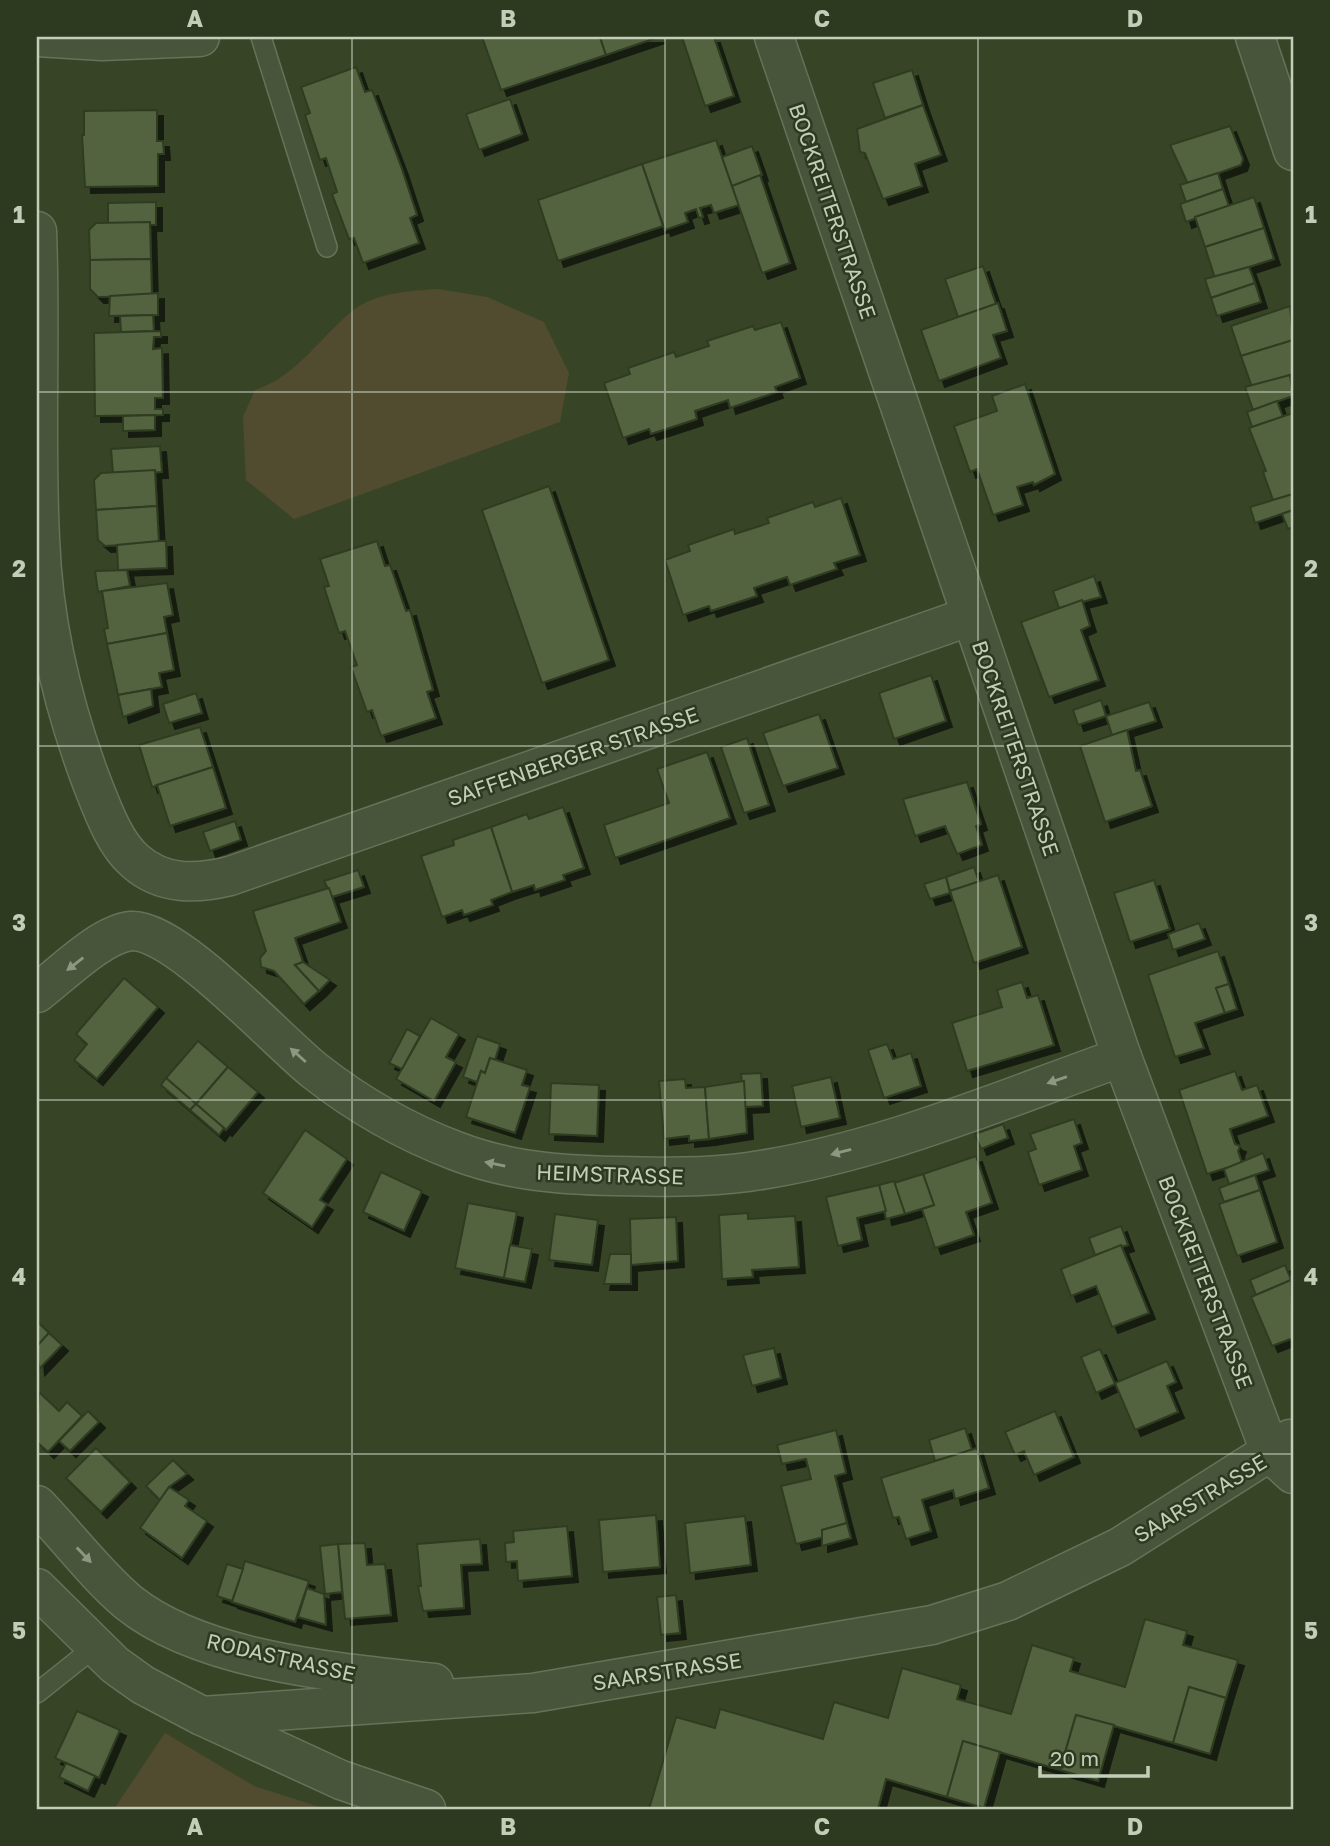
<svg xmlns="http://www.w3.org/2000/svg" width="1330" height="1846" viewBox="0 0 1330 1846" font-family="'Golos Text',sans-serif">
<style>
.green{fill:#514c30}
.building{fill:#526340;stroke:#2f3c21;stroke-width:2;filter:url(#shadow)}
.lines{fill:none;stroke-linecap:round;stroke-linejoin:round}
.lane-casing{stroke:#667259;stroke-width:22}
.street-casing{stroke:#667259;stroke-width:41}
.lane{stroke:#48553b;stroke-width:19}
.street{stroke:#48553b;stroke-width:38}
.oneway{fill:#8c9880}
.grid{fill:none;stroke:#c3ceb9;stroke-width:2;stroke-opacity:0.55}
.labels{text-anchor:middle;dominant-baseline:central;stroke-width:5;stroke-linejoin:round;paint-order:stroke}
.street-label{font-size:21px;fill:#c3ceb9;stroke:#2d3a1f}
.neatline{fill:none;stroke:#c3ceb9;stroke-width:2.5}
.grid-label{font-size:23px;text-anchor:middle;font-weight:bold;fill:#c3ceb9}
</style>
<defs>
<filter id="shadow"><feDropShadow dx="6" dy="6" stdDeviation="0" flood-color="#0009"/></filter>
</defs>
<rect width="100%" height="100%" fill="#374526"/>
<g class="green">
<path d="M438,289L487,297L544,322L569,373L560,422L294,519L246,480L243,417L255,390C297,377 321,335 355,309C379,292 410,291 438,289Z"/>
<polygon points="165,1733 254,1786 326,1809 114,1809"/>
</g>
<g class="building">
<polygon points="482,37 600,37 606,55 501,90"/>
<polygon points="600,37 659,37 606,55"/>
<polygon points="682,37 714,37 734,96 705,106"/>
<polygon points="356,67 365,92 372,90 402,169 417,215 410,218 419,243 363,263 354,238 349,239 332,194 337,192 326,158 320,160 305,115 310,113 301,87"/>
<polygon points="912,70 923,105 885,118 873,83"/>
<polygon points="510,99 522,134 479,150 466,114"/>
<polygon points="923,105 941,155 915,164 922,186 883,199 865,153 860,152 857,129"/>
<polygon points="157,110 157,141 163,141 164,154 158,154 158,186 85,187 82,135 84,135 84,111"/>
<polygon points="1230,126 1243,159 1241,165 1188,184 1170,145"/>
<polygon points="716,140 739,205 714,213 711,205 700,208 703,217 699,218 696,209 685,213 688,222 665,230 642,164"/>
<polygon points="752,146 762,175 732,186 722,157"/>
<polygon points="642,164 663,226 558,261 538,200"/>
<polygon points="1218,173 1223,189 1186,202 1180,185"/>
<polygon points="760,175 790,263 762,273 732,186"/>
<polygon points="1223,189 1229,206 1186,222 1180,204"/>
<polygon points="1254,197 1264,228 1205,247 1195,217"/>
<polygon points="156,202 156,225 108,223 108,203"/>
<polygon points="150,222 151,259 90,260 89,230 96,223"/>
<polygon points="1264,228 1274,259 1215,278 1205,247"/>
<polygon points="151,259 152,296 98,297 90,289 90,260"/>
<polygon points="983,266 996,304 958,317 945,279"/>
<polygon points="1249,267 1255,283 1211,298 1205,279"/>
<polygon points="1255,283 1261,302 1217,316 1211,298"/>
<polygon points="158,293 158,315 109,316 110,296"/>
<polygon points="998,303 1007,331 993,335 1001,358 939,381 921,330"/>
<polygon points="1290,306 1293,340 1241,356 1231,326"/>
<polygon points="153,315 154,331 121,332 120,316"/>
<polygon points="781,322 800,378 775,387 777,392 730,408 728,400 695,411 697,419 651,434 649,429 623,438 604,383 630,374 628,368 674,352 676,357 709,346 707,341 753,326 755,330"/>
<polygon points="161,331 161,337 154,337 153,349 162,348 163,398 155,398 155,409 163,409 163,415 95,416 94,333"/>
<polygon points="1293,340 1293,374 1252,387 1241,356"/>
<polygon points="1290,375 1293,396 1253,410 1245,387"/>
<polygon points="1025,384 1055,474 1034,485 1033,482 1017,487 1023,505 993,515 977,469 970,472 954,426 997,411 992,396"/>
<polygon points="1277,401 1283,417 1252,427 1247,412"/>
<polygon points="1293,413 1293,494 1273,500 1263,472 1266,471 1249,428"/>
<polygon points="155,415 155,430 123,431 123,416"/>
<polygon points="160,446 162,472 113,473 111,449"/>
<polygon points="155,470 157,506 96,510 94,480 101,473"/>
<polygon points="549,486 609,660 542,683 482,510"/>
<polygon points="1293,494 1293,510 1255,523 1250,507"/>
<polygon points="841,498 860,555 834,563 837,569 790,585 787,577 754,588 757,596 711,611 709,606 683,615 665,560 690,551 688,545 734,529 735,534 769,523 767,518 813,502 815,507"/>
<polygon points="157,506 159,543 105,546 98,540 96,510"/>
<polygon points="1293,510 1293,527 1288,529 1282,514"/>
<polygon points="159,541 166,541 167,568 118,570 117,545"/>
<polygon points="377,541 385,566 390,565 406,611 410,610 433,690 427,692 436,718 381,736 372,710 367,712 351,667 357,665 345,631 339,633 324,587 329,586 320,559"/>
<polygon points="127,570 130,586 98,592 95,571"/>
<polygon points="1094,576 1101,597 1059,608 1053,591"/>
<polygon points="167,583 173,615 164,617 167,633 107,644 104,629 108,628 102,591"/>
<polygon points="1082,600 1090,626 1081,630 1099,680 1049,697 1021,622"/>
<polygon points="167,633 174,670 159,673 162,687 118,695 107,644"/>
<polygon points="931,675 946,721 894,739 879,693"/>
<polygon points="151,689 153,706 123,717 118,695"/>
<polygon points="196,693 202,713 169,723 163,704"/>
<polygon points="1101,700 1106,716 1078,725 1073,710"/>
<polygon points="1149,702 1156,721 1112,735 1106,716"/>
<polygon points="819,714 838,768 783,786 763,733"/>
<polygon points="200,727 213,767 152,787 139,745"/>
<polygon points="1127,730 1136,771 1140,770 1152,806 1105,822 1080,746"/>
<polygon points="747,738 769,805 744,813 721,747"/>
<polygon points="707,752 730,818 615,858 604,825 669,803 657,769"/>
<polygon points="213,767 226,808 170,826 157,785"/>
<polygon points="967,782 981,824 976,826 982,845 957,854 945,826 915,836 903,799"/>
<polygon points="563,807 584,868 563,875 565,880 535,890 534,885 512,892 491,827 527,814 529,819"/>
<polygon points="235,821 241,840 210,851 203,832"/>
<polygon points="491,827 512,892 491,900 493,905 464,915 462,910 442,917 421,856 454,845 453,840"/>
<polygon points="974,867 979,882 950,891 946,877"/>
<polygon points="358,870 364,887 332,897 324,881"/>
<polygon points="998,875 1022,947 974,963 950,891"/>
<polygon points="946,877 950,893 930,899 924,884"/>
<polygon points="1154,880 1170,929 1130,942 1114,893"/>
<polygon points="329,888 341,922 295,938 303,962 295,965 319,991 304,1004 274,971 261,967 260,958 266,951 253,911"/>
<polygon points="1199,923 1205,939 1173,950 1168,934"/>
<polygon points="1218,951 1229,984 1216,988 1225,1013 1195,1023 1204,1048 1175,1057 1148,975"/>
<polygon points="303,962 330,980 319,991 295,965"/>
<polygon points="124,978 158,1007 97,1079 74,1060 87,1044 76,1034"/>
<polygon points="1022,982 1027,998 1038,995 1054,1045 967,1071 952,1023 1002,1007 997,990"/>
<polygon points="1229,984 1237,1009 1225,1013 1216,988"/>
<polygon points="431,1018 459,1034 446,1057 456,1062 434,1101 396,1079"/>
<polygon points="407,1029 420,1036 402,1069 389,1063"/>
<polygon points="477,1036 500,1044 495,1060 490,1058 485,1073 481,1071 477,1082 463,1077"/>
<polygon points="198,1041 228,1067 196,1104 166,1078"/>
<polygon points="887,1044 893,1059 911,1053 921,1086 884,1098 868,1050"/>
<polygon points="490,1058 527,1070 522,1085 530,1087 515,1133 466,1117 481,1071 485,1073"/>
<polygon points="228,1067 258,1092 226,1130 196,1104"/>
<polygon points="1235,1071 1242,1090 1257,1085 1268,1116 1230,1129 1235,1144 1240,1146 1238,1151 1242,1163 1207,1174 1179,1090"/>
<polygon points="761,1073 763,1106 745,1107 741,1074"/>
<polygon points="831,1077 840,1118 801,1127 792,1086"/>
<polygon points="166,1078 196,1104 190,1110 161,1085"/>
<polygon points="685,1079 686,1088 705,1087 709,1139 689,1141 689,1136 664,1139 659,1081"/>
<polygon points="744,1081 747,1133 709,1139 705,1087"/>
<polygon points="551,1083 599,1085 597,1136 549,1134"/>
<polygon points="196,1104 224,1128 219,1135 190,1110"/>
<polygon points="1074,1119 1082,1143 1074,1146 1082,1170 1039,1185 1028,1152 1036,1149 1030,1134"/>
<polygon points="1003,1124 1008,1138 981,1149 975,1134"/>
<polygon points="305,1130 347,1159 320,1200 327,1204 312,1227 263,1193"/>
<polygon points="1263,1153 1269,1170 1229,1184 1224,1169"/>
<polygon points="976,1156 992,1203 966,1212 974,1235 935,1248 922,1209 934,1205 923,1174"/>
<polygon points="381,1172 422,1191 404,1231 363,1212"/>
<polygon points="923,1174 934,1205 905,1214 894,1183"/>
<polygon points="1255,1175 1260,1190 1224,1202 1219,1188"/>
<polygon points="894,1181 905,1214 886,1219 879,1185"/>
<polygon points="879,1185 886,1211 857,1218 862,1240 838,1246 826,1197"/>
<polygon points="1260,1190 1277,1242 1237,1256 1219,1204"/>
<polygon points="468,1203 517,1212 504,1278 455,1268"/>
<polygon points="748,1213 748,1219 795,1216 799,1267 752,1270 753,1277 722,1279 719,1215"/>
<polygon points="555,1214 598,1220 592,1265 549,1260"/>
<polygon points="676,1217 678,1261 631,1265 630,1219"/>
<polygon points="1121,1226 1128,1245 1095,1255 1089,1238"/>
<polygon points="510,1245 532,1249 525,1282 504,1278"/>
<polygon points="1121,1245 1149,1313 1112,1327 1096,1286 1071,1296 1061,1269"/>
<polygon points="610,1254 631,1254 631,1284 604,1284"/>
<polygon points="1285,1265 1291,1280 1256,1295 1250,1280"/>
<polygon points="1291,1280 1293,1338 1272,1346 1251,1297"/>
<polygon points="37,1321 49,1333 37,1346"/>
<polygon points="49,1333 62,1345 39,1369 37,1346"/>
<polygon points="774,1348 781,1378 752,1386 743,1355"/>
<polygon points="1100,1349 1115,1384 1096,1393 1081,1357"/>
<polygon points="1167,1361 1176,1382 1167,1386 1178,1412 1135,1430 1115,1383"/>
<polygon points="39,1392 59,1411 67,1402 82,1416 48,1452 37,1442"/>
<polygon points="88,1411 99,1422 70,1451 59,1441"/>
<polygon points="1055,1411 1074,1457 1034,1475 1024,1451 1015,1455 1005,1432"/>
<polygon points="965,1428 972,1450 935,1461 929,1440"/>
<polygon points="836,1430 846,1473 835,1476 847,1523 822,1530 824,1537 796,1544 781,1486 811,1479 806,1459 782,1464 777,1445"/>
<polygon points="96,1448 130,1482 101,1512 66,1478"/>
<polygon points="977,1448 989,1488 955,1499 953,1490 922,1500 931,1531 906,1539 899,1517 893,1518 881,1478"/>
<polygon points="173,1460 187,1474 169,1487 160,1500 146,1486"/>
<polygon points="169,1487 189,1500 185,1506 207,1521 182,1558 140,1528"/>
<polygon points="656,1515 660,1567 603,1572 599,1520"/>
<polygon points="745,1516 751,1565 690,1573 685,1523"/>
<polygon points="847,1523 851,1538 822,1546 822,1530"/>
<polygon points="567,1526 572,1576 518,1581 517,1561 506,1562 505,1543 514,1542 513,1531"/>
<polygon points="480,1539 482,1564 461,1565 464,1608 423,1611 418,1586 421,1586 417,1544"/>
<polygon points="365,1543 367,1565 385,1564 391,1615 345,1619 338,1544"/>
<polygon points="338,1544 342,1592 325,1594 320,1546"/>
<polygon points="245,1561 309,1581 295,1622 232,1602"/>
<polygon points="227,1564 243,1569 232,1601 217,1596"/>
<polygon points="307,1588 324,1594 326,1625 298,1617"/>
<polygon points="676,1595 680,1633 661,1635 657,1597"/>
<polygon points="1145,1619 1187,1631 1183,1645 1238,1660 1226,1698 1189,1687 1173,1743 1076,1715 1060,1770 963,1741 947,1797 886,1779 878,1809 649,1809 676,1717 715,1728 720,1709 823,1739 834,1702 888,1718 902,1668 961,1685 957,1699 1011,1714 1032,1645 1074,1658 1070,1671 1125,1687"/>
<polygon points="1189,1687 1226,1698 1210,1754 1173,1743"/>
<polygon points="77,1711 120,1730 99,1778 55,1758"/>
<polygon points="1076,1715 1114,1725 1098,1781 1060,1770"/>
<polygon points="963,1741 1000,1752 984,1808 947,1797"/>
<polygon points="66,1763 95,1776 88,1791 59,1777"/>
</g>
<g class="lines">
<defs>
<g id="lane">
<polyline points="261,37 327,247"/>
<polyline points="37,1693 96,1646"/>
</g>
<g id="street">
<polyline points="37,37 102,41 200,37"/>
<polyline points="774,37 1122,1057 1271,1454 1293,1474"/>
<polyline points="1255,37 1293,151"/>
<path d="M37,231C41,333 35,436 40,539C43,621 63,706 92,783C102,808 114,843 135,861C163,886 197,884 230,876L971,616"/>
<path d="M37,993C61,975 101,934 131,931C175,928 277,1041 315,1071C357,1104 406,1132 456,1151C508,1171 560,1175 615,1176C660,1177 704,1178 748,1172C876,1154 1000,1100 1122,1057"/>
<path d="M37,1505C67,1536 95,1574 128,1602C202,1662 342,1673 434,1683"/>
<polyline points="37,1588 115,1665 143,1685 202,1716 341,1780 426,1809"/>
<polyline points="202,1716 533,1693 932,1625 1008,1601 1120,1547 1290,1439"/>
</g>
</defs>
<use href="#lane" class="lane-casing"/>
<use href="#street" class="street-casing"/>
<use href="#lane" class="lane"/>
<use href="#street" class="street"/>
</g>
<defs><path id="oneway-solid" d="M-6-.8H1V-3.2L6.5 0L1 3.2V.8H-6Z" transform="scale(1.75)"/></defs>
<g class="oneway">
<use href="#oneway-solid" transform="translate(75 964) rotate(142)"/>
<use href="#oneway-solid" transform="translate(298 1055) rotate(-138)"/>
<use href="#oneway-solid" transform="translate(1057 1080) rotate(161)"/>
<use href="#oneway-solid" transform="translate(841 1152) rotate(165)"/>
<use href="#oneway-solid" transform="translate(495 1164) rotate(-168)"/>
<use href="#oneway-solid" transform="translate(84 1555) rotate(46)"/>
</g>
<path class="grid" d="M352,37V1809M665,37V1809M978,37V1809M37,392H1293M37,746H1293M37,1100H1293M37,1454H1293"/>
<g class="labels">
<g class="street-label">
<text transform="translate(833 211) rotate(71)">BOCKREITERSTRASSE</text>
<text transform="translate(1016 748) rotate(71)">BOCKREITERSTRASSE</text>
<text transform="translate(573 756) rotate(-19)">SAFFENBERGER STRASSE</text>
<text transform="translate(610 1174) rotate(2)">HEIMSTRASSE</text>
<text transform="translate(1206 1282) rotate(69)">BOCKREITERSTRASSE</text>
<text transform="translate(1200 1498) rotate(-31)">SAARSTRASSE</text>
<text transform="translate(281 1657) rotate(13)">RODASTRASSE</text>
<text transform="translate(667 1671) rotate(-9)">SAARSTRASSE</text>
</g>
</g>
<rect width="1330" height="1846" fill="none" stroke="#2d3a1f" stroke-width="77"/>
<path d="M1040 1766v10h108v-10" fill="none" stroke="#c3ceb9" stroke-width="3.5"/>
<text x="1050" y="1766" font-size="21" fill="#c3ceb9" stroke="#2d3a1f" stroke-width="5" paint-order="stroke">20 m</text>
<rect x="38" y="38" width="1254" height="1770" class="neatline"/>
<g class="grid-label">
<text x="195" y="27">A</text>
<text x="508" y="27">B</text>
<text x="822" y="27">C</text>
<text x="1135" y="27">D</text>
<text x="19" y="223">1</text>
<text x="1311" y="223">1</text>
<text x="19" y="577">2</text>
<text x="1311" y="577">2</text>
<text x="19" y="931">3</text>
<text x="1311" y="931">3</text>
<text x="19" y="1285">4</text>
<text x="1311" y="1285">4</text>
<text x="19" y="1639">5</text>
<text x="1311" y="1639">5</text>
<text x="195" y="1835">A</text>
<text x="508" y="1835">B</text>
<text x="822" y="1835">C</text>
<text x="1135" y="1835">D</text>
</g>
</svg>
